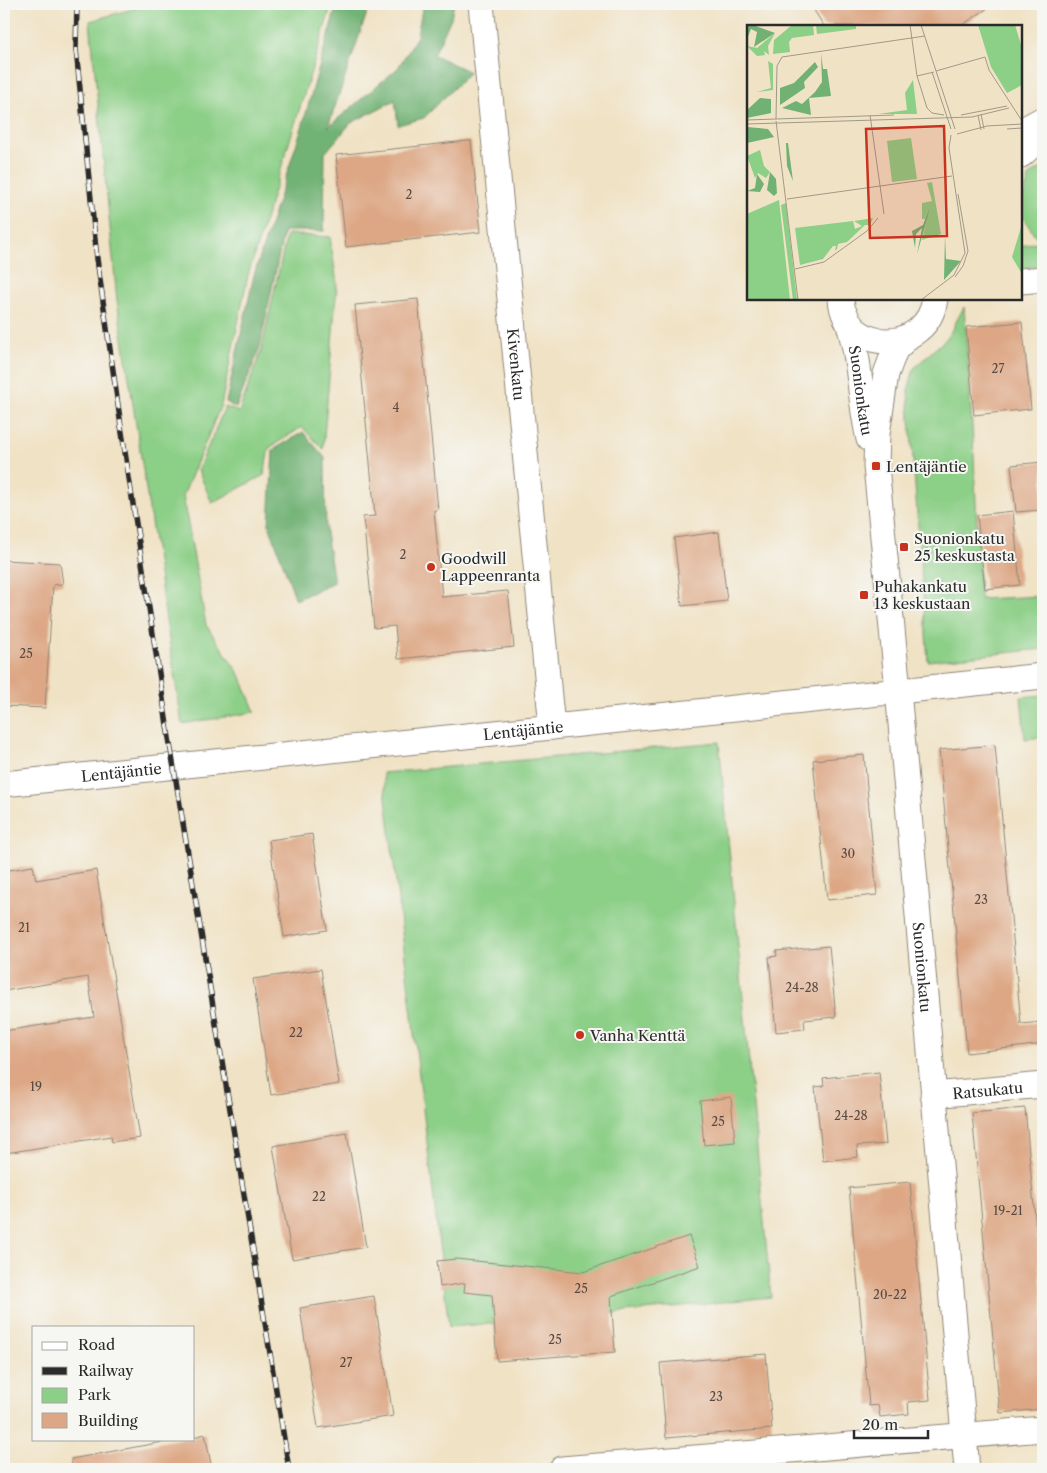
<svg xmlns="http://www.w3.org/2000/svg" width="1047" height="1473" viewBox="0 0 1047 1473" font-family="'Libre Caslon Text',serif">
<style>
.green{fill:#8ccf87;stroke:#5c7d59}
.forest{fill:#71b274;stroke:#4e6e50}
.building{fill:#dda785}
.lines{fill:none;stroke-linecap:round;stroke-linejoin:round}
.minor-casing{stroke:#8e8678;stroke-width:27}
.minor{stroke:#fff;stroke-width:25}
.rail-casing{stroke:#2b2b2b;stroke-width:5.5}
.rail{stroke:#f6f6f2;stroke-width:4;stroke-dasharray:11;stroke-linecap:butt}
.poi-dot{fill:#c8321e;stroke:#f6f6f2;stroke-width:2}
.labels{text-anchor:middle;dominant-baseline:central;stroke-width:4;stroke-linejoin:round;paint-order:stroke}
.number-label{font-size:12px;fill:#584a42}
.street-label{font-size:15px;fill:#2b2b2b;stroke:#f6f6f2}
.poi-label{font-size:15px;fill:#2b2b2b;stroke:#f6f6f2;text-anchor:start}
.inset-road{fill:none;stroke:#a19987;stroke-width:1}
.view{fill:#c8321e;fill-opacity:0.15;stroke:#c8321e;stroke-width:2.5}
.inset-edge{fill:none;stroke:#2b2b2b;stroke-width:2.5}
</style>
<rect width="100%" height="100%" fill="#f6f6f2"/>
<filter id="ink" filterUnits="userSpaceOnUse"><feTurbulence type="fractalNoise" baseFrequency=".02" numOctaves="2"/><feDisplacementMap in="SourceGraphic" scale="10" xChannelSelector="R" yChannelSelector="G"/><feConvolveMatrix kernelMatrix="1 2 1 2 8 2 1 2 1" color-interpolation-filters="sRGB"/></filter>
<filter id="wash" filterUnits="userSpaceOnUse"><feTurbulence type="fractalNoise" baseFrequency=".0096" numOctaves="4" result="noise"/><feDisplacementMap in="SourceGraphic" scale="20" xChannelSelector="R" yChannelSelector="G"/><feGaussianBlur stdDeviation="1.12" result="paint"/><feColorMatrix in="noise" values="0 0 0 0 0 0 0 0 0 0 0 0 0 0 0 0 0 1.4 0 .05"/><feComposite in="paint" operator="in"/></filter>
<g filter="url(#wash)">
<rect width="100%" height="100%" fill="#f0e2c5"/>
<g class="green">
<polygon points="150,4 332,4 248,275 221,405 183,496 206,625 240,675 255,712 182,724 117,300 90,21"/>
<polygon points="1043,167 1043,266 1021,268 1021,246 1039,241 1021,215 1021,203 1030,175"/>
<polygon points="287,234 330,237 337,284 323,449 302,427 269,448 264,475 212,503 198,470 225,407 239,412 261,351"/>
<polygon points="964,307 974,456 980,599 1043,596 1043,649 928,661 908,391 914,368 948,337"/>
<polygon points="1043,695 1043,737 1025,739 1021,697"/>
<polygon points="719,742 771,1297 596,1315 449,1327 383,773"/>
</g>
<g class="forest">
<polygon points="337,4 370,4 328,127 398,68 417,36 423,4 454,4 451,18 434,55 470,72 424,118 398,125 395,100 351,123 325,153 324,231 284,231 259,350 236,408 226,402 254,275 303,124"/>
<polygon points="303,432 325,458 326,533 334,582 296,600 269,525 273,450"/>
</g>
<g id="blocks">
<g class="building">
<polygon points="810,4 994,4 961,26 824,26"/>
<polygon points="467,141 471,141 481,232 346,247 336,155"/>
<polygon points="418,299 438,510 434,510 442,597 508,591 514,647 398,659 395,626 374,628 363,517 375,516 355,305"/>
<polygon points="1022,322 1031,409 974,415 966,327"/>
<polygon points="1043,462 1043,510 1016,512 1011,465"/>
<polygon points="1013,511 1020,585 985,589 977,515"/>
<polygon points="719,532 727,601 682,606 674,538"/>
<polygon points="4,560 60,563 63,584 53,585 45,708 4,706"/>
<polygon points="995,745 1021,1024 1043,1022 1043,1044 967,1053 939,750"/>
<polygon points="864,755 877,895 827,900 813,760"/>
<polygon points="312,834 327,930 284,937 269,840"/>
<polygon points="33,866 36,880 96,870 140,1138 112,1142 111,1136 6,1153 4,1141 4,1031 94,1017 88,977 4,991 4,871"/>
<polygon points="829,946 836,1017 804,1020 805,1029 776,1032 769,957 777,956 776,951"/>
<polygon points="321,969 339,1084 271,1095 253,979"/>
<polygon points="879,1072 886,1144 857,1146 858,1157 823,1161 815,1087 824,1086 823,1078"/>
<polygon points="731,1097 735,1142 704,1145 700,1101"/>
<polygon points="1025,1108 1043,1307 1043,1409 1000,1413 972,1113"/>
<polygon points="347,1133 366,1247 292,1259 273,1146"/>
<polygon points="910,1182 930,1400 908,1402 909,1414 880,1417 878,1405 869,1406 849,1188"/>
<polygon points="689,1236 700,1266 611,1296 615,1352 497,1361 492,1295 464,1292 465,1283 440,1287 437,1261 456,1259 583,1272"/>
<polygon points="374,1296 393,1416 318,1428 300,1308"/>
<polygon points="766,1354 772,1429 666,1438 660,1363"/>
<polygon points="205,1434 212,1469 72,1469 71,1459 179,1439 194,1439 194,1437"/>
</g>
</g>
</g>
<g filter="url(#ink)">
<use href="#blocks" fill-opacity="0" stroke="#8e8678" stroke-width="1"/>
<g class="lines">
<defs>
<g id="minor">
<path id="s1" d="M481,4L552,727"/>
<polyline points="1021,131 1043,119"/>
<polyline points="1021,155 1043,136"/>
<polyline points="1021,281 1043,279"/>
<path d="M841,299C845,355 927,355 935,299"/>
<path id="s2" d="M846,316C861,356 859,398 869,439"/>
<path id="s3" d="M908,337L895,350L886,374L877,434L876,466L898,690L967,1469"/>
<path id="s4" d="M4,784L1043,676"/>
<path id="s5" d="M933,1095L1043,1085"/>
<polyline points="562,1469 1043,1429"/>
</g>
</defs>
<use href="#minor" class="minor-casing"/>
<use href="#minor" class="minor"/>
<defs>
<polyline id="rail" points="77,4 76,49 97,259 121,426 169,738 289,1469"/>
</defs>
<use href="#rail" class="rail-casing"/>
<use href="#rail" class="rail"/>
</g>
</g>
<g class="poi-dot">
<rect x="871" y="461" width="10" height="10" rx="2.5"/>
<rect x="899" y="542" width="10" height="10" rx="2.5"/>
<circle cx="431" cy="567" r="5"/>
<rect x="859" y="590" width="10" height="10" rx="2.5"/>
<circle cx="580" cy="1035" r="5"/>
</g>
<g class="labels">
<g class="number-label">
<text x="409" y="194">2</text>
<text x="998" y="368">27</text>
<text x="396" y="407">4</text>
<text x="403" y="554">2</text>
<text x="26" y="653">25</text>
<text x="848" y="853">30</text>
<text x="981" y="899">23</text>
<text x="24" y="927">21</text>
<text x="802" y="987">24-28</text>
<text x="296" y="1032">22</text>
<text x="36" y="1086">19</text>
<text x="851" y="1115">24-28</text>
<text x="718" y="1121">25</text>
<text x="319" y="1196">22</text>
<text x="1008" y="1210">19-21</text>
<text x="581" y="1288">25</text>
<text x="890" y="1294">20-22</text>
<text x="555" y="1339">25</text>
<text x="346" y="1362">27</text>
<text x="716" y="1396">23</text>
</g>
<g class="street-label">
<text stroke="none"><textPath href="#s1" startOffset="362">Kivenkatu</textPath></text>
<text stroke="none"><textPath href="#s2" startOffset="76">Suonionkatu</textPath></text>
<text stroke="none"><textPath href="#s4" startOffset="522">Lentäjäntie</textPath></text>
<text stroke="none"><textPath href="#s4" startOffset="118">Lentäjäntie</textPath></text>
<text stroke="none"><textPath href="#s3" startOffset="640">Suonionkatu</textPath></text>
<text stroke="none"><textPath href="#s5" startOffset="55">Ratsukatu</textPath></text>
</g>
<g class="poi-label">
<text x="886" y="466">Lentäjäntie</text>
<text x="914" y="538">Suonionkatu<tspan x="914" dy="17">25 keskustasta</tspan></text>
<text x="441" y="558">Goodwill<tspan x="441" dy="17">Lappeenranta</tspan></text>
<text x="874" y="586">Puhakankatu<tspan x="874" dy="17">13 keskustaan</tspan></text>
<text x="590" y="1035">Vanha Kenttä</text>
</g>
</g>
<g transform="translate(747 25)">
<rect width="275" height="275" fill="#f0e2c5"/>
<path d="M45,0H66L67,10L45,13L42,17L43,27L26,29L27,15ZM69,0H109V4L70,9ZM231,0H268L275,23V60L260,68L244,42ZM28,8L21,21L22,30L17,26L18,30L10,31L0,21L10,23ZM21,36L26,39V65L10,67L24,63ZM166,55L170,89H131L160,85L158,68ZM164,113L170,154L145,157L140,116ZM13,125L17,141L23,147L19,153L11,148L8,153L0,131ZM185,157L194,209L175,215L183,181L178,194H175V178L185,176L180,158ZM32,175L43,275H0V189ZM39,178L50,275H46L34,180ZM126,193L123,200H118L100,217L91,219L90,224L88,226L89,221H86L76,234L53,240L48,203L106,196L108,204L115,201L107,196ZM275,199V249L265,232Z" fill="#8ccf87"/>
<path d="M0,0H6L28,8L7,22L10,7L4,4L0,14ZM74,28L76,44H80L84,71L62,73L64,90L35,83L49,76L55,79L68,67L75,57ZM68,37L71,42L57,57L58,63L33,80V63L47,58ZM13,73L24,74V88L0,93V85ZM0,102L21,104L27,112L0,118ZM39,118H41L46,156L40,141ZM23,147L29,154L30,168L27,171L20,165ZM10,149L17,159L13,167L0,166L8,163ZM183,181L181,191L170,229L175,203L169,209L168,223L165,206L176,200ZM198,210L199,234L214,236L197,255Z" fill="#71b274"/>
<path class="inset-road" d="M163,0L170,51L180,83L185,88L197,90M174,0L208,104M189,46L238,32L242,45L275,96M185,47L204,104M170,51L187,47M234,89L237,104M123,90L137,189M214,90L260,81M231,90L234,105M29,94L30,41L35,32L178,11M0,95L147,90M29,96L51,275M0,99L225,92L262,83M260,104L275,103M210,109L240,101L275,99M40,174L205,151M48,244L77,237L120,206L131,193M208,252L216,241L221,226L211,169M174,275L207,250L218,228L202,123L204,110"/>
<path class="view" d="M197,101L200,211L123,213L119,104Z"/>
<rect width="275" height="275" class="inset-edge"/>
</g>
<rect width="1047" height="1473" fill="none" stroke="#f6f6f2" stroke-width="20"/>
<rect x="32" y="1326" width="162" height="115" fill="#f6f6f2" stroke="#a5a5a2"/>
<rect x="42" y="1342" width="25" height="8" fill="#ffffff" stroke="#a5a5a2"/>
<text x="78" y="1350" font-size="15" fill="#2b2b2b">Road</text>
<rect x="42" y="1367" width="25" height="8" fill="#2b2b2b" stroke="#a5a5a2"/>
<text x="78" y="1376" font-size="15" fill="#2b2b2b">Railway</text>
<rect x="42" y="1388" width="25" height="15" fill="#8ccf87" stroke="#a5a5a2"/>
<text x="78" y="1400" font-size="15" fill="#2b2b2b">Park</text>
<rect x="42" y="1413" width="25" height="15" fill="#dda785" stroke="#a5a5a2"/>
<text x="78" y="1426" font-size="15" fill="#2b2b2b">Building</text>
<path d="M854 1430v8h74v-8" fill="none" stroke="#2b2b2b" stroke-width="2.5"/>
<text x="862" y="1430" font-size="15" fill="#2b2b2b" stroke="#f6f6f2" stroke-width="4" paint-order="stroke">20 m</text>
</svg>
